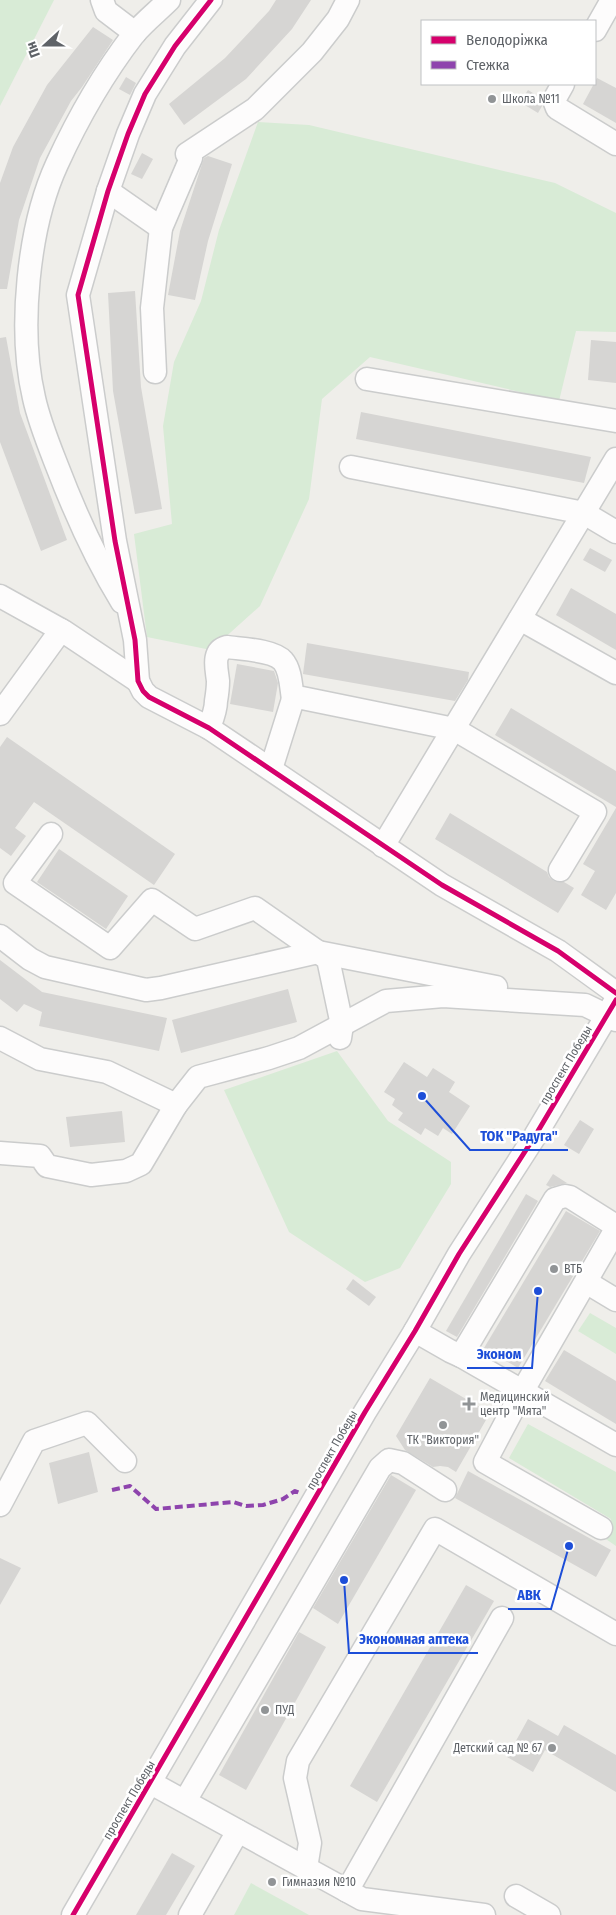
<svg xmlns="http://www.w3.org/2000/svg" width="616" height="1915" viewBox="0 0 616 1915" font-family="'Fira Sans Condensed',sans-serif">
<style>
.green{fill:#d8ebd6}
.building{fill:#d6d5d3}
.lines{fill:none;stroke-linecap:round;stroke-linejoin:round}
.minor-casing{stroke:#cbcccc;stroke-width:25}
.minor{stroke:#fdfcfc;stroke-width:22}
.quiet{stroke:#8e44ad;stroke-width:4;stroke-dasharray:8 4;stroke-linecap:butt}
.cycleway-casing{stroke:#fff;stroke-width:8}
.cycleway{stroke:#d6006c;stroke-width:5}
.poi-dot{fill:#919496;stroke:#fff;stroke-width:2}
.labels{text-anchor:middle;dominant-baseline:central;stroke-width:5;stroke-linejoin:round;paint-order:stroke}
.poi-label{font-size:12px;fill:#5f6368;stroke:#fff;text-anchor:start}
.street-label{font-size:12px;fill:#5f6368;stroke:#fff}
.leader{fill:none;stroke:#1d4ed8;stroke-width:2}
.callout-dot{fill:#1d4ed8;stroke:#fff;stroke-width:2}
.callout-label{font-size:14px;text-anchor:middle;font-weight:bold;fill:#1d4ed8;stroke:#fff;stroke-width:5;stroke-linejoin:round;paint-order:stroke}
</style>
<rect width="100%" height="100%" fill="#efeeea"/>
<g class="green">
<polygon points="0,0 54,0 0,106"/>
<polygon points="258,122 309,125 555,183 616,213 616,332 576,331 559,401 370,357 322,399 309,499 260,606 211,650 147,637 134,534 172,524 163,426 174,362 201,301 219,230"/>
<polygon points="337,1051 388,1121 451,1162 451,1184 400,1268 365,1282 289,1232 224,1090"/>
<polygon points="590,1313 616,1328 616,1354 578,1331"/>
<polygon points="528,1424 616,1472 616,1546 603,1537 611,1519 509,1458"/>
<polygon points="251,1883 309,1915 234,1915"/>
</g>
<g class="building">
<polygon points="276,0 311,0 292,29 246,79 184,125 169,104 225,58 269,11"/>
<polygon points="93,27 113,40 82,87 71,101 40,158 19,220 7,289 0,289 0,183 13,147 47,85"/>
<polygon points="126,77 136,83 130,95 119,89"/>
<polygon points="597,78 616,88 616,123 583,104"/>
<polygon points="528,90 541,98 542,106 538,113 520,102"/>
<polygon points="142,153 153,159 142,179 131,174"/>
<polygon points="208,156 232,164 208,241 195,300 168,295 180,231 204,158"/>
<polygon points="135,291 141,387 162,509 135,514 113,391 108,293"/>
<polygon points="6,337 20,413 67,540 41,551 0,442 0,338"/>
<polygon points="591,340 616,342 616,383 588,380"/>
<polygon points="361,412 591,457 584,483 356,439"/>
<polygon points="590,548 612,560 605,572 583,560"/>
<polygon points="571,588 616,614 616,650 556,615"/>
<polygon points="307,643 469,672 468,680 455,701 303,674"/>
<polygon points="237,664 274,671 278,683 273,712 230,704"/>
<polygon points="511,708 616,771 616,807 495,735"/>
<polygon points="7,737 175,854 154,885 34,802 15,828 26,836 11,856 0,848 0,747"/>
<polygon points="616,808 616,893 606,910 581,895 595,871 583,864"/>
<polygon points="450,813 547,872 549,877 554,881 564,882 574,888 558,913 435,839"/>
<polygon points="59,849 128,896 106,929 37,882"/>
<polygon points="0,960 42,992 167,1018 159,1051 39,1026 42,1012 24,1004 17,1012 0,999"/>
<polygon points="288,989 297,1022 181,1053 172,1020"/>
<polygon points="404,1062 427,1077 433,1068 455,1082 449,1092 470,1106 452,1134 443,1128 438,1136 425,1128 421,1135 398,1120 403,1113 392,1105 395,1099 384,1092"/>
<polygon points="122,1111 125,1142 70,1147 66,1117"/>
<polygon points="580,1120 594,1129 579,1154 564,1145"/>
<polygon points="553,1174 567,1183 550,1187 546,1185"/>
<polygon points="526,1194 538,1201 457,1337 446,1331"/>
<polygon points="566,1211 600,1231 518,1368 484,1348"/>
<polygon points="353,1279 376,1297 369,1306 346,1289"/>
<polygon points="564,1350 616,1381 616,1424 545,1381"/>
<polygon points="430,1378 490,1413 456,1472 448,1467 440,1466 433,1467 405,1450 396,1436"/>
<polygon points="89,1452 98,1492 58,1504 49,1463"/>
<polygon points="468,1471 611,1550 596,1577 455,1498"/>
<polygon points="391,1475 416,1490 338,1624 313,1608"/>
<polygon points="0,1558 21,1568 0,1605"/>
<polygon points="466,1585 494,1601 377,1802 350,1786"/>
<polygon points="299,1632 326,1647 246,1790 219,1775"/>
<polygon points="528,1719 558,1736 564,1725 616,1755 616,1792 545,1750 533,1772 507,1757"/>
<polygon points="172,1853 195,1866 166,1915 136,1915"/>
</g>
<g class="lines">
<defs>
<g id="minor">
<polyline points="102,0 106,11 135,33"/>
<polyline points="211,0 175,46 145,94 128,134 108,191 78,295 115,541 135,640 138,681 143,691 149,697 209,728 442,885 558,951 616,993"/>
<polyline points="595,30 612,0"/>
<polyline points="563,84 554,100 557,108 616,144"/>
<polyline points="187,154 255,109 312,52 338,19 348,0"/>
<polyline points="108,191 161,228"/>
<polyline points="155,372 152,308 161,228 191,158"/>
<polyline points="367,379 616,421"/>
<polyline points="351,467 584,513 616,532"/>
<polyline points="0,596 63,631 138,681"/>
<path d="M122,602C95,558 75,513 57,466C48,443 39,421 34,398C18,330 28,227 57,164C77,120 104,73 134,34C144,22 158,11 169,0"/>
<polyline points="520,619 616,673"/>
<polyline points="0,714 61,630"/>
<path d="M209,728C212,720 216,710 216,701C217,695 218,688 218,681C217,670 211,651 227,647C241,649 274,650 283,661C291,670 291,688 293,699"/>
<polyline points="271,769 293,699 302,698 454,729 595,812 560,870"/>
<polyline points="51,834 15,883 110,948 152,900 195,929 255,908 328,959 342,1025 340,1038"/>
<polyline points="383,846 616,459"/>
<polyline points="0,936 30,959 45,967 146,990 161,988 318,952 496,987"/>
<polyline points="0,1038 40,1059 107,1072 176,1105"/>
<polyline points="0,1153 40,1156 47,1166 91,1175 126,1171 141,1164 176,1105 198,1077 269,1058 299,1048 386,1001 443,996 585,1005 616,1020"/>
<polyline points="586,1282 616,1300"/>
<polyline points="415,1331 450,1351 461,1356 555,1199 565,1196 570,1197 616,1226"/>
<polyline points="461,1356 616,1445"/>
<polyline points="0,1505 34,1441 87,1423 125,1461"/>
<polyline points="601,1528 485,1462 522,1392 616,1229"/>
<polyline points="151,1783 362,1899 484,1915"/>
<polyline points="185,1801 380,1468 389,1460 403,1463 445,1490"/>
<polyline points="306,1868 310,1843 295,1778 298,1761 435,1529 616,1634"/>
<polyline points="347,1891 502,1618"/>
<polyline points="516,1896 549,1915"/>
<polyline points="73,1915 365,1412 415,1331 459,1254 535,1136 616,1000"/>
<polyline points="190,1915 238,1831"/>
</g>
</defs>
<use href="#minor" class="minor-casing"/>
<use href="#minor" class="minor"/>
<polyline class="quiet" points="112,1490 130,1486 156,1509 233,1502 246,1506 263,1505 283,1499 295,1491 300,1493"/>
<defs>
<g id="cycleway">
<polyline points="211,0 175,46 145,94 128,134 108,191 78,295 115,541 135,640 138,681 143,691 149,697 209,728 442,885 558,951 616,993"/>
<polyline points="73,1915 365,1412 415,1331 459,1254 535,1136 616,1000"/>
</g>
</defs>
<use href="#cycleway" class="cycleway-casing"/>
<use href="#cycleway" class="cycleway"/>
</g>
<g class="poi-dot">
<circle cx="492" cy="99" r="5"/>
<circle cx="554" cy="1269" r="5"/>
<path d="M466.5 1396.5h5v5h5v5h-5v5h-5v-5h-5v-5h5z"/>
<circle cx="443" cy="1425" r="5"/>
<circle cx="265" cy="1710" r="5"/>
<circle cx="552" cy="1748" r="5"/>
<circle cx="272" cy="1882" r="5"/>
</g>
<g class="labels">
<g class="poi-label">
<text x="502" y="99">Школа №11</text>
<text x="564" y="1269">ВТБ</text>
<text x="480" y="1397">Медицинский<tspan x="480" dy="14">центр "Мята"</tspan></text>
<text x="443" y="1440" text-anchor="middle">ТК "Виктория"</text>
<text x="275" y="1710">ПУД</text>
<text x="542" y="1748" text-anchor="end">Детский сад № 67</text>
<text x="282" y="1882">Гимназия №10</text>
</g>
<g class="street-label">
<text transform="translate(566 1065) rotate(-59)">проспект Победы</text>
<text transform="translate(332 1450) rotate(-60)">проспект Победы</text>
<text transform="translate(129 1800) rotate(-59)">проспект Победы</text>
</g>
</g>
<path class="leader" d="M422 1096L470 1150H568M538 1291L532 1368H467M569 1546L551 1609H508M344 1580L349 1653H478"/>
<g class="callout-dot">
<circle cx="422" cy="1096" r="5"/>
<circle cx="538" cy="1291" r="5"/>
<circle cx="569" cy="1546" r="5"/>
<circle cx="344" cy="1580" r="5"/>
</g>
<g class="callout-label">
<text x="519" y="1141">ТОК "Радуга"</text>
<text x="499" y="1359">Эконом</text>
<text x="529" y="1600">АВК</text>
<text x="414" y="1644">Экономная аптека</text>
</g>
<rect x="421" y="20" width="175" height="65" fill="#ffffff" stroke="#bfc1c3"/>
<rect x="431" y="36" width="25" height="8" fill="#d6006c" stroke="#bfc1c3"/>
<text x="466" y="45" font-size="15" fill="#5f6368">Велодоріжка</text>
<rect x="431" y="61" width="25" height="8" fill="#8e44ad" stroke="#bfc1c3"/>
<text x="466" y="70" font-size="15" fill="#5f6368">Стежка</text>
<g transform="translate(45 45) rotate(249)" stroke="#ffffff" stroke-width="4" paint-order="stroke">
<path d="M0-4L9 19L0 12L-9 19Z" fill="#5f6368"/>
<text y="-8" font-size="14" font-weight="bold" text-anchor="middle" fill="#5f6368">Пн</text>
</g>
</svg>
